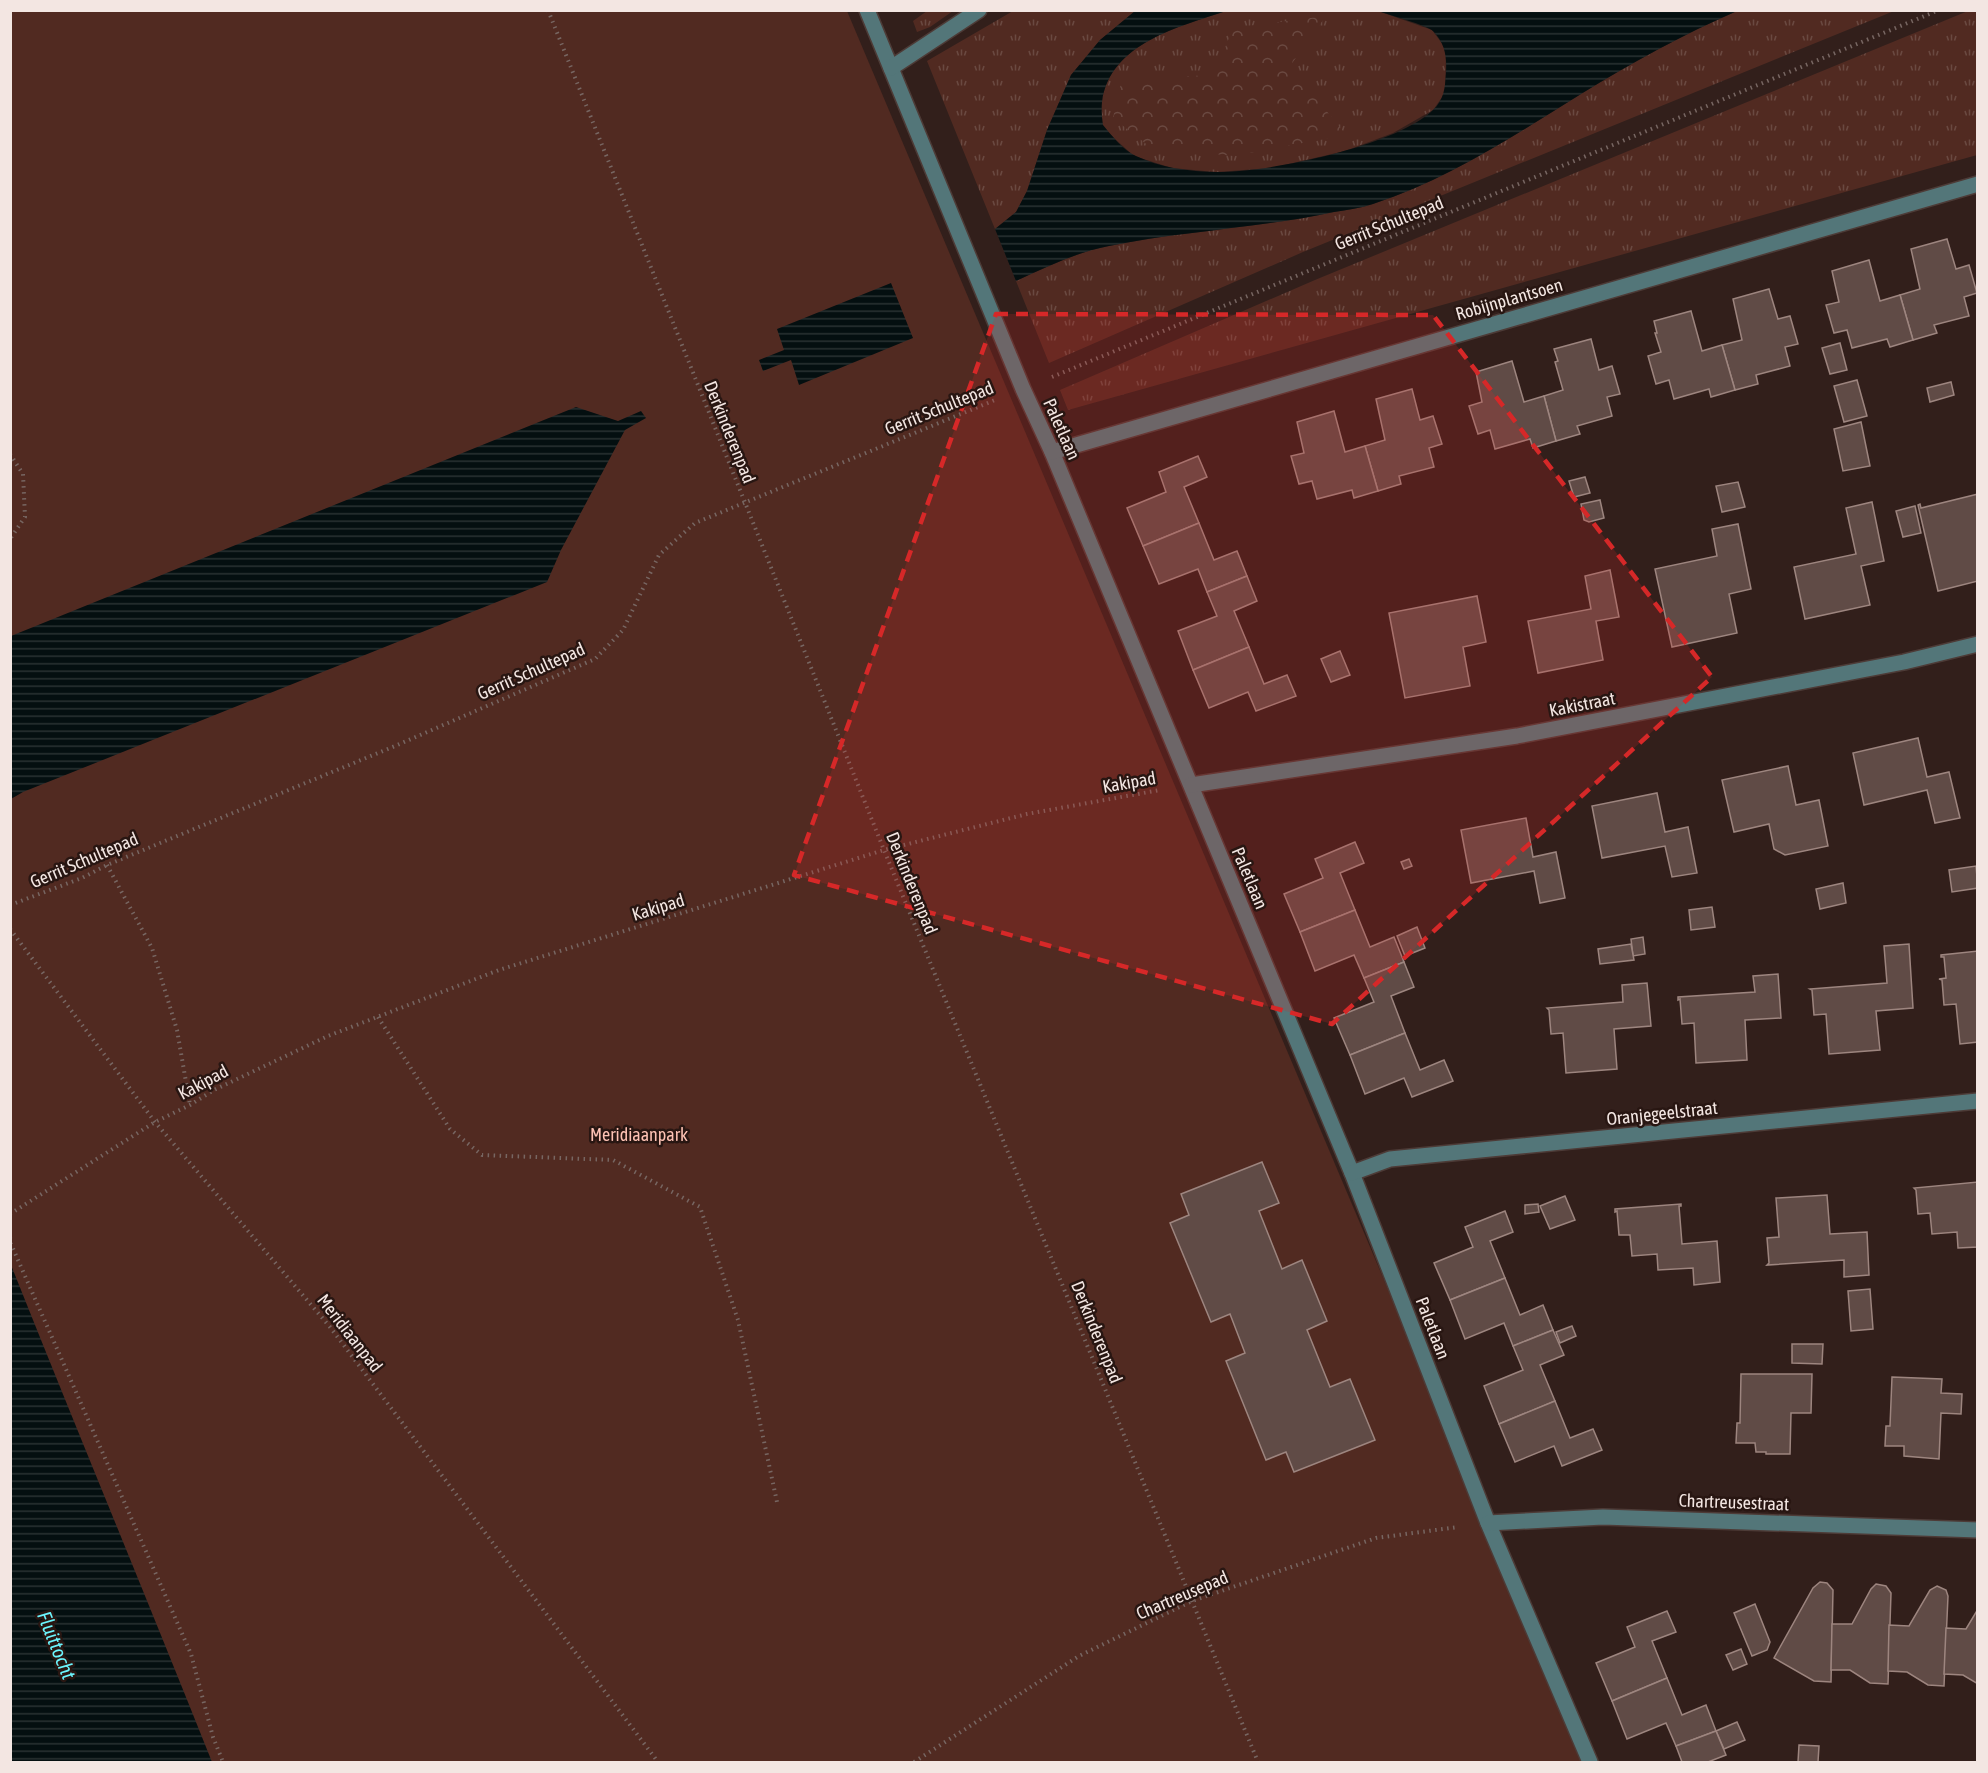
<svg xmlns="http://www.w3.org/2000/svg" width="1988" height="1773" viewBox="0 0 1988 1773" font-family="'Asap Condensed',sans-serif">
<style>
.grass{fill:url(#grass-tufts)}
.forest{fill:url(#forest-crowns)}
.park{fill:#512a21}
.water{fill:url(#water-rules)}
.building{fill:#604b46;stroke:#9d857f;stroke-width:1.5}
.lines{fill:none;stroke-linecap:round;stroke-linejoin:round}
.minor-casing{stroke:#4d3b37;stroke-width:18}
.path{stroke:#776662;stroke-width:4;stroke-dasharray:1.5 4.5;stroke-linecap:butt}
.minor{stroke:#537679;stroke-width:15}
.marked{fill:#d62828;fill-opacity:0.2;stroke:#d62828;stroke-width:4.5;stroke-dasharray:12 8;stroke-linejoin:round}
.labels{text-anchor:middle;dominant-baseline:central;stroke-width:5;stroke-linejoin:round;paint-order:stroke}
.street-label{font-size:18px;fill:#f3e6e2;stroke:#281612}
.park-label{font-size:18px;fill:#fec2b4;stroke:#281612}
.water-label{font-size:20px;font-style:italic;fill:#6bf5fe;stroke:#281612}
</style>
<defs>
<pattern id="grass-tufts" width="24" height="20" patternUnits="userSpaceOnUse" patternTransform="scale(1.5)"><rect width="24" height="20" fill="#512a21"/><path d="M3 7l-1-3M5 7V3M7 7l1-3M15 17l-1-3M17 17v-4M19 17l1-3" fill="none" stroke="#6a4941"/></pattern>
<pattern id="forest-crowns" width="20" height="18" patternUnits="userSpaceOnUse" patternTransform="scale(1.5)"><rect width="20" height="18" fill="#512a21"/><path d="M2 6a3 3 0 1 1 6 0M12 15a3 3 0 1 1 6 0" fill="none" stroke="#6a4941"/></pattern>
<pattern id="water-rules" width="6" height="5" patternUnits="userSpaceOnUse" patternTransform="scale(1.5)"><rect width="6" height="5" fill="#040f10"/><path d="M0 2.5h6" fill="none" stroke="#293232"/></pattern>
</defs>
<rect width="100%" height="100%" fill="#321f1b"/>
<g class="grass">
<polygon points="927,11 927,10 953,11 930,27 917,32 913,21"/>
<polygon points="1013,11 1135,11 1100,40 1071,75 1047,130 1027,191 1016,212 995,229 927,61"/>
<path d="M1226,11H1378L1432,30L1446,49L1445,93L1433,110L1393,133L1345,151L1271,168L1216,172L1172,168L1134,156L1115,139L1102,125C1102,117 1101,109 1102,102C1110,43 1179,27 1226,11Z"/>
<path d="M1737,11H1894L1303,252L1049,363L1016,281C1046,267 1077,252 1109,246C1183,231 1260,228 1334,212C1347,210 1361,208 1373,204C1449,179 1515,135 1581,94C1631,63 1684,34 1737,11Z"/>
<polygon points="1968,11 1977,11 1977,155 1068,410 1060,390 1315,280"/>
</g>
<polygon class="forest" points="1326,16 1290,66 1346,135 1233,156 1150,147 1113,118 1122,79 1214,75 1233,28"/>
<polygon class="park" points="11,11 847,11 1588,1762 174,1762 11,1339"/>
<g class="water">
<path d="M1135,11H1226C1179,27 1110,43 1102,102C1101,109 1102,118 1103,125C1112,136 1123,150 1136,156C1159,167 1190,172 1216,172C1267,173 1396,146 1433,110C1444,100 1445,88 1446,73C1447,57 1445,43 1433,31C1426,25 1389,15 1378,11H1737C1684,34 1631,63 1581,94C1515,135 1449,179 1373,204C1361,208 1347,210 1334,212C1260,228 1183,231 1109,246C1077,252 1046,267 1016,281L995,229L1016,212L1027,191L1047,130L1071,75L1100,40Z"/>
<polygon points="891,283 913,338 799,385 791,360 763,371 759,360 784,350 777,329"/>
<polygon points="576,407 618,421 641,411 646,418 625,430 561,550 547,582 23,792 11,799 11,636"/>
<path d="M11,1265C77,1431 146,1596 212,1762H11Z"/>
</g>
<g class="building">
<polygon points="1947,239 1956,269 1969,265 1977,293 1964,297 1969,316 1934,325 1937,333 1913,340 1900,295 1920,289 1911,249"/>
<polygon points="1869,260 1880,301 1900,295 1913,340 1890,347 1887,339 1852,348 1847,330 1834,333 1826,305 1839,302 1832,271"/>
<polygon points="1769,289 1778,319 1790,316 1798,344 1785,347 1790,366 1756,375 1758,384 1735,390 1722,345 1742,340 1733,299"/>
<polygon points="1691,311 1702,351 1722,345 1735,390 1711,397 1709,389 1674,399 1669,380 1656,384 1648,356 1661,352 1655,333 1657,333 1654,321"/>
<polygon points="1591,339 1599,370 1612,366 1620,394 1607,397 1612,416 1577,426 1580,434 1556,441 1544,396 1563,390 1555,362 1558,361 1554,349"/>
<polygon points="1840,343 1847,370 1830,374 1822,348"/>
<polygon points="1512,361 1524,402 1544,396 1556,441 1533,448 1530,439 1495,449 1490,430 1478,434 1469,406 1482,402 1476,372"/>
<polygon points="1857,380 1867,416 1844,422 1834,386"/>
<polygon points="1951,382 1954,395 1930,402 1927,388"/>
<polygon points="1412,389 1420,420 1433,416 1442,444 1429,448 1434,467 1399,476 1401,484 1378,491 1365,446 1385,440 1376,399"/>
<polygon points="1334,411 1345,452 1365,446 1378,491 1354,498 1352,490 1317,499 1312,481 1299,484 1291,456 1304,453 1297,422"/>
<polygon points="1861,422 1870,466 1843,471 1834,429"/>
<polygon points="1198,456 1207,477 1184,487 1199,523 1143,546 1127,508 1166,492 1159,472"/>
<polygon points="1585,477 1590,493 1574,497 1569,481"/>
<polygon points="1738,482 1745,507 1722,512 1716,486"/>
<polygon points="1978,494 1978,581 1938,591 1918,505 1920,504 1921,508"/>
<polygon points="1600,500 1604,518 1589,522 1584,520 1581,504"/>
<polygon points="1872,502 1884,561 1861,566 1870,605 1805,619 1794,567 1856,554 1846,508"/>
<polygon points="1915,506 1921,533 1903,537 1896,511"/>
<polygon points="1199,523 1214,560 1237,551 1247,576 1207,592 1198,569 1159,584 1143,546"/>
<polygon points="1738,524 1751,589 1729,594 1737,633 1672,647 1655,569 1717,556 1712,529"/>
<polygon points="1610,570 1619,617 1596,621 1603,660 1538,673 1528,621 1591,609 1585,576"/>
<polygon points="1247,576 1257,601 1234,611 1249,647 1193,670 1178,631 1217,616 1207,592"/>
<polygon points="1477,596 1486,642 1463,647 1470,686 1405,698 1389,613"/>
<polygon points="1249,647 1264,684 1287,675 1296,696 1256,711 1248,692 1209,708 1193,670"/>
<polygon points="1340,651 1350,675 1331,682 1321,659"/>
<polygon points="1918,738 1927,777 1949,772 1960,818 1935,823 1927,790 1864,805 1853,753"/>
<polygon points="1788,766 1796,805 1819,800 1828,846 1785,855 1774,849 1769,824 1734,832 1722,780"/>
<polygon points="1657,793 1665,832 1688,827 1697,873 1672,877 1665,846 1602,858 1592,806"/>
<polygon points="1526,818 1533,857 1556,852 1565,898 1540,903 1534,871 1471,883 1461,830"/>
<polygon points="1355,842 1364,863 1340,873 1355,910 1300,932 1284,894 1323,878 1315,859"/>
<polygon points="1409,859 1412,866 1404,869 1401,862"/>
<polygon points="1976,866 1978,888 1952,892 1949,870"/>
<polygon points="1843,883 1846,903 1820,909 1816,889"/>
<polygon points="1712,907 1715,927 1691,930 1689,910"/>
<polygon points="1355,910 1370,947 1394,937 1404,962 1364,978 1354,955 1315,971 1300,932"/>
<polygon points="1417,927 1425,948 1405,956 1397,936"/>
<polygon points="1643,937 1645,954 1633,956 1631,939"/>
<polygon points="1631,944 1634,960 1600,964 1598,949"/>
<polygon points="1909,944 1913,1008 1876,1011 1880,1050 1829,1054 1826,1014 1814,1015 1812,990 1810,989 1887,983 1884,946"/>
<polygon points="1978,951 1978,1042 1960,1044 1956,1004 1944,1005 1942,980 1939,979 1946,978 1944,957 1941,957 1941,955"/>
<polygon points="1404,962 1414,987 1391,996 1405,1033 1350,1055 1334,1018 1374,1002 1364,978"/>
<polygon points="1778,974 1781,1018 1745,1020 1747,1060 1696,1063 1694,1023 1682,1024 1680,999 1678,1000 1678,997 1755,992 1753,976"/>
<polygon points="1647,983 1651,1026 1614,1029 1617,1069 1566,1073 1563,1033 1551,1034 1549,1010 1547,1008 1623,1002 1622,985"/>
<polygon points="1405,1033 1420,1070 1444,1060 1453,1081 1412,1097 1404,1078 1365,1094 1350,1055"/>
<polygon points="1262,1162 1279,1203 1259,1211 1282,1269 1302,1260 1327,1321 1307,1330 1330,1387 1350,1379 1375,1440 1294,1472 1286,1452 1266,1460 1226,1361 1245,1353 1230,1314 1211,1322 1170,1223 1189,1215 1181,1194"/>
<polygon points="1978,1182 1978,1247 1958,1248 1957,1232 1932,1234 1930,1213 1918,1214 1916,1190 1914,1188"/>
<polygon points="1827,1195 1830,1234 1867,1232 1869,1275 1844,1277 1844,1260 1767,1265 1769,1263 1767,1238 1779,1237 1776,1198"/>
<polygon points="1565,1196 1575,1220 1550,1229 1540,1206"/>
<polygon points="1538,1204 1539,1212 1525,1214 1525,1205"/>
<polygon points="1681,1204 1681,1206 1679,1206 1682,1244 1717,1241 1720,1282 1694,1285 1693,1268 1658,1270 1657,1254 1632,1256 1630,1235 1619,1235 1617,1211 1615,1212 1615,1209"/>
<polygon points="1505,1211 1513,1232 1490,1241 1505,1278 1450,1300 1434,1263 1473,1247 1465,1227"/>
<polygon points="1505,1278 1520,1315 1543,1305 1553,1330 1513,1346 1504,1323 1465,1339 1450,1300"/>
<polygon points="1870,1289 1873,1329 1851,1331 1848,1291"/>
<polygon points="1572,1326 1576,1336 1560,1343 1556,1332"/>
<polygon points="1553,1330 1564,1355 1540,1365 1555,1401 1499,1424 1484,1386 1523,1370 1513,1346"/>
<polygon points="1792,1344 1823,1344 1822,1364 1792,1363"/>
<polygon points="1741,1374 1812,1374 1811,1413 1791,1413 1790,1454 1766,1454 1766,1452 1756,1452 1755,1443 1736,1443 1737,1423 1740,1423"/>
<polygon points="1892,1377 1942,1379 1941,1393 1962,1394 1961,1414 1941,1413 1939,1459 1904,1456 1904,1446 1885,1446 1886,1426 1890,1426"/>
<polygon points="1555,1401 1570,1438 1593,1429 1602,1450 1562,1466 1554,1446 1515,1462 1499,1424"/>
<polygon points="1820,1582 1827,1583 1833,1590 1831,1682 1814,1681 1774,1658 1813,1588"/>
<polygon points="1876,1584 1886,1586 1891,1593 1888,1684 1870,1683 1850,1670 1831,1670 1832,1624 1852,1624 1871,1589"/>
<polygon points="1937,1586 1946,1590 1948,1596 1944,1686 1928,1685 1907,1672 1888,1671 1889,1625 1909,1626 1930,1590"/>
<polygon points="1755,1604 1770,1642 1767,1650 1752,1656 1734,1613"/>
<polygon points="1978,1609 1978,1684 1963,1675 1944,1674 1946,1628 1966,1629"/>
<polygon points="1667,1611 1676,1632 1652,1641 1667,1678 1612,1701 1596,1663 1635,1647 1627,1627"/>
<polygon points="1741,1649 1747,1664 1733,1670 1726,1655"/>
<polygon points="1667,1678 1682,1715 1706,1705 1716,1731 1676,1746 1666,1723 1627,1739 1612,1701"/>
<polygon points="1737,1722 1745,1740 1724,1749 1716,1731"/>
<polygon points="1716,1731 1726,1755 1708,1762 1682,1762 1676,1746"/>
<polygon points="1799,1745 1819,1746 1818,1762 1798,1762"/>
</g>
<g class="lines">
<defs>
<g id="minor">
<polyline points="867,10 1023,389 1052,452 1352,1173 1488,1523 1590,1762"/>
<polyline points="891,68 979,10"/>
<polyline points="1052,452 1978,184"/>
<polyline points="1191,785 1517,736 1904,662 1978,644"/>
<polyline points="1352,1173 1390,1159 1978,1101"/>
<polyline points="1488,1523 1603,1517 1978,1530"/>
</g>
</defs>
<use href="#minor" class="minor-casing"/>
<g class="path">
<polyline points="548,10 884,850 1258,1762"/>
<polyline points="1052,377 1939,10"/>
<polyline points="10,454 23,474 25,517 10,539"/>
<polyline points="107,865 152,948 177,1030 190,1105"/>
<polyline points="10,905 82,878 107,865 395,746 595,659 623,630 659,555 695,523 995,400"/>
<polyline points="10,929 155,1122 330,1327 658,1762"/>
<polyline points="378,1017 450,1129 482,1155 613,1160 700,1207 738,1320 777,1502"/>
<polyline points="10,1214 155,1122 190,1105 214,1090 328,1036 499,970 884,850 1027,814 1160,790"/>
<polyline points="10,1237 11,1244 191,1654 213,1737 223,1762"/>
<polyline points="914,1762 1079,1656 1192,1601 1376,1538 1458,1527"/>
</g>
<use href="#minor" class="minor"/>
</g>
<path class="marked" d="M996,314L1433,315L1712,677L1332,1024L794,875Z"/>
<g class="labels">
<g class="street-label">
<text transform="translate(1389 223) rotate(-22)">Gerrit Schultepad</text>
<text transform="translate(1509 299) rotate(-16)">Robijnplantsoen</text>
<text transform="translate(939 408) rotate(-22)">Gerrit Schultepad</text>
<text transform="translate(1062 429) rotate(66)">Paletlaan</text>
<text transform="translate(730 432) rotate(68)">Derkinderenpad</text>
<text transform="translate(531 671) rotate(-24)">Gerrit Schultepad</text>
<text transform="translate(1582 704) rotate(-11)">Kakistraat</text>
<text transform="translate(1129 782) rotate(-10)">Kakipad</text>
<text transform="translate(84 860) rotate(-23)">Gerrit Schultepad</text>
<text transform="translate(1250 878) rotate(67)">Paletlaan</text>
<text transform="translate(912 883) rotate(68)">Derkinderenpad</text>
<text transform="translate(658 907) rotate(-17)">Kakipad</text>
<text transform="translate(203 1082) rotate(-28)">Kakipad</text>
<text transform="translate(1662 1113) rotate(-6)">Oranjegeelstraat</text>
<text transform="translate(1433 1328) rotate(69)">Paletlaan</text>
<text transform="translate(1097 1332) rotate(68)">Derkinderenpad</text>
<text transform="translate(350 1333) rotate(52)">Meridiaanpad</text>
<text transform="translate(1734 1502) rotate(2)">Chartreusestraat</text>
<text transform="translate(1182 1595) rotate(-23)">Chartreusepad</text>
</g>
<g class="park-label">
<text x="639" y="1134">Meridiaanpark</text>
</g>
<g class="water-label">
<text transform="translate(57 1645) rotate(68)">Fluittocht</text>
</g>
</g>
<rect width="1988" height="1773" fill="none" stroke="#f3e6e2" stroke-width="24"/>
</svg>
